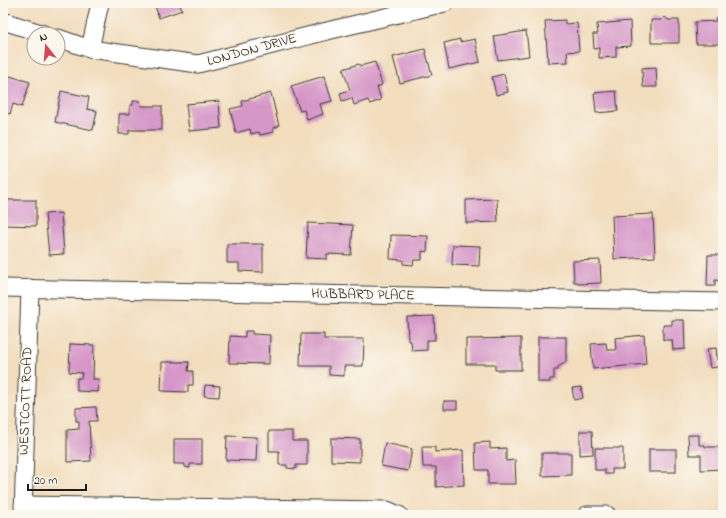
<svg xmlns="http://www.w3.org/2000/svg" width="726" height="518" viewBox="0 0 726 518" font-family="'Indie Flower',sans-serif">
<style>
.building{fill:#d596c8}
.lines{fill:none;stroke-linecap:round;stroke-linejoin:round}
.street-casing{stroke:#3c3934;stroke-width:19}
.street{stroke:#fff;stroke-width:17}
.labels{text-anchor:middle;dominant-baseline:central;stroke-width:3;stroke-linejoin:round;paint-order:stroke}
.street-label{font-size:14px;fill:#1c1c1c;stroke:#fbf7ec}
</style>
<rect width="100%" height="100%" fill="#fbf7ec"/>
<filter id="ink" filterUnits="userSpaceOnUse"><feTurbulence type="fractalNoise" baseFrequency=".025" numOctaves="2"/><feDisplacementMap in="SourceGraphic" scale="8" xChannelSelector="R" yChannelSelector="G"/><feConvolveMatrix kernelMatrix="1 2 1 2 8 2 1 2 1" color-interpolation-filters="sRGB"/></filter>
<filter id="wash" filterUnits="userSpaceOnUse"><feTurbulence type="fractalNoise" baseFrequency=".012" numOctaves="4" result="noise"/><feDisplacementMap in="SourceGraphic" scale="16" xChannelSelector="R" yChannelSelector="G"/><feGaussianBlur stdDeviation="0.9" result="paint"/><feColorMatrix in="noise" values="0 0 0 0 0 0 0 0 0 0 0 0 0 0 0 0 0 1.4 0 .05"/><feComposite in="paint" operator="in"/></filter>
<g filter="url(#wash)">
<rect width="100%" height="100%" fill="#f2ddbd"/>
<g id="blocks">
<g class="building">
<polygon points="154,3 179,3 182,10 159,18"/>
<polygon points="665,17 668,20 679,20 679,43 651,43 651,20 662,20"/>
<polygon points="716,17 723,17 723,44 696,44 695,22 716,21"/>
<polygon points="565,20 565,24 577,23 579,51 567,52 568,62 548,63 545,21"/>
<polygon points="630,21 631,46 616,47 616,57 599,58 599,48 594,49 593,34 598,34 597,24"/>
<polygon points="526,31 529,56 498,60 494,36"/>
<polygon points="460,39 460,42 475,39 480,62 449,69 444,43"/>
<polygon points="425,49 432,75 400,83 393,57"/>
<polygon points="375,62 382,85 377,87 381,100 370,104 368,100 354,105 352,98 342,101 340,93 350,90 343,69 359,64 360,66"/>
<polygon points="656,67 657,87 643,87 642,68"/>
<polygon points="3,74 30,82 22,107 13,104 10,114 3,112"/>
<polygon points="504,74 508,92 496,95 492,77"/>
<polygon points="324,76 332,101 320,104 323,114 307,120 304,110 300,111 291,86"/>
<polygon points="61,91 89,97 87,109 97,111 93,130 55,122"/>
<polygon points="616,91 618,111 596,113 594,93"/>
<polygon points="271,93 279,126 273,128 274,132 260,135 259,132 251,134 250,129 236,133 230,109 243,106 242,101"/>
<polygon points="133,101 140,101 141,106 162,106 162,130 129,130 129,134 119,134 119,114 130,114 130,105 133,105"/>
<polygon points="219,101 221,128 189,131 186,104"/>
<polygon points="497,199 498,222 466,223 466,200"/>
<polygon points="3,200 36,200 36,226 3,225"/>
<polygon points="61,213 64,254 49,255 45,214"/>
<polygon points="653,214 655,257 614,259 612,216"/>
<polygon points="308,223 353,225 351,255 327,254 327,259 306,258"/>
<polygon points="391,235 428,236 427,252 422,251 422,260 414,260 413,265 403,264 403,260 390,259"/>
<polygon points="227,244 263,244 263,272 239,271 239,263 227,263"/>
<polygon points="453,245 480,246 479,266 452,265"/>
<polygon points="708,255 723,255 723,281 715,280 715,286 707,286"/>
<polygon points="600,260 601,283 578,284 578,282 574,282 573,261"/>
<polygon points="434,316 435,340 427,340 427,350 412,351 411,341 408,341 407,317"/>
<polygon points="672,320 684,320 685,349 673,350 672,340 663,340 663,325 672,325"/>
<polygon points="245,331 252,331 252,334 270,335 269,364 229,363 230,336 245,337"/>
<polygon points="301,334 324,334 324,339 364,339 363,366 344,366 344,376 329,375 329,366 300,366"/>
<polygon points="644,335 646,364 593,369 591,344 606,343 607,350 616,350 615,338"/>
<polygon points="538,337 566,337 566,362 558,367 558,370 554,370 554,379 550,379 550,382 538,382"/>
<polygon points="521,338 521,370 495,370 495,364 466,364 466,339"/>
<polygon points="70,344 94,345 93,379 99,379 98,392 77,391 77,378 81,378 82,373 69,372"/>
<polygon points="716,348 718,367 710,368 707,349"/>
<polygon points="162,362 189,362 188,371 193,371 193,385 188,385 188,392 161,391"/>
<polygon points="205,385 220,386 219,397 204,396"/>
<polygon points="581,387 583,398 574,400 572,388"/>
<rect x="444" y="401" width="13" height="8"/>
<polygon points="96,407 97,421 89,421 91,461 67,462 67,430 79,429 79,421 76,421 76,408"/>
<polygon points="269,431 292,431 292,441 307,441 307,465 296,465 296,469 287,468 287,465 279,465 279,451 269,451"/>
<polygon points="580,431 592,431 593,454 580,455"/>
<polygon points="688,435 699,435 699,445 705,445 705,447 723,447 723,469 701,470 701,455 689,455"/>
<polygon points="227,436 257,437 256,461 226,460"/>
<polygon points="331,438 360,439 360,462 331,461"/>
<polygon points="174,439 202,439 202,464 190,464 190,468 185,467 185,464 174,464"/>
<polygon points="490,442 490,449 506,448 506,461 515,460 516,484 488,484 488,470 476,470 475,443"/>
<polygon points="385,443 412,449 408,471 381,466"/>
<polygon points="422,447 435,447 435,452 463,450 464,485 436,487 436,467 423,467"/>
<polygon points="595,448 623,448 623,469 612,469 612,474 605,474 605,470 595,470"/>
<rect x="649" y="449" width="27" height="23"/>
<polygon points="542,453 571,453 571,475 542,476"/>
</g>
</g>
</g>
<g filter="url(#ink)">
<use href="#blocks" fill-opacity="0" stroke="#3c3934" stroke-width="1"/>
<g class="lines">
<defs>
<g id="street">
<polyline points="3,21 44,34"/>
<polyline points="58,38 90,49 198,64 331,30 445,3"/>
<polyline points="90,49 100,3"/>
<polyline points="3,288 723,302"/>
<polyline points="23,505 387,510 399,515"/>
<polyline points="23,515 30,288"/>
<polyline points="587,515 607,515"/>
</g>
</defs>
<use href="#street" class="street-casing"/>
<use href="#street" class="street"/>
</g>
</g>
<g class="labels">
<g class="street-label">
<text transform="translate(252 50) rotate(-15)">LONDON DRIVE</text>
<text transform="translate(363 295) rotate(1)">HUBBARD PLACE</text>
<text transform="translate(26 401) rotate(-88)">WESTCOTT ROAD</text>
</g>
</g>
<rect width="726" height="518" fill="none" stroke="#fbf7ec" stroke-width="16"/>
<g transform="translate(46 46) rotate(343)"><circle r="19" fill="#fbf7ec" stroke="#a29f99"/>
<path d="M0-3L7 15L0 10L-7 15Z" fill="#d1495b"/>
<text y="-6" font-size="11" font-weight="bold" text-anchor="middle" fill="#1c1c1c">N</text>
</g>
<path d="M28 484v6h58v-6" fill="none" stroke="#1c1c1c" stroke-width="2"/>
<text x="34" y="484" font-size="12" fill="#1c1c1c" stroke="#fbf7ec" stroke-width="3" paint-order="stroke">20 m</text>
</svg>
